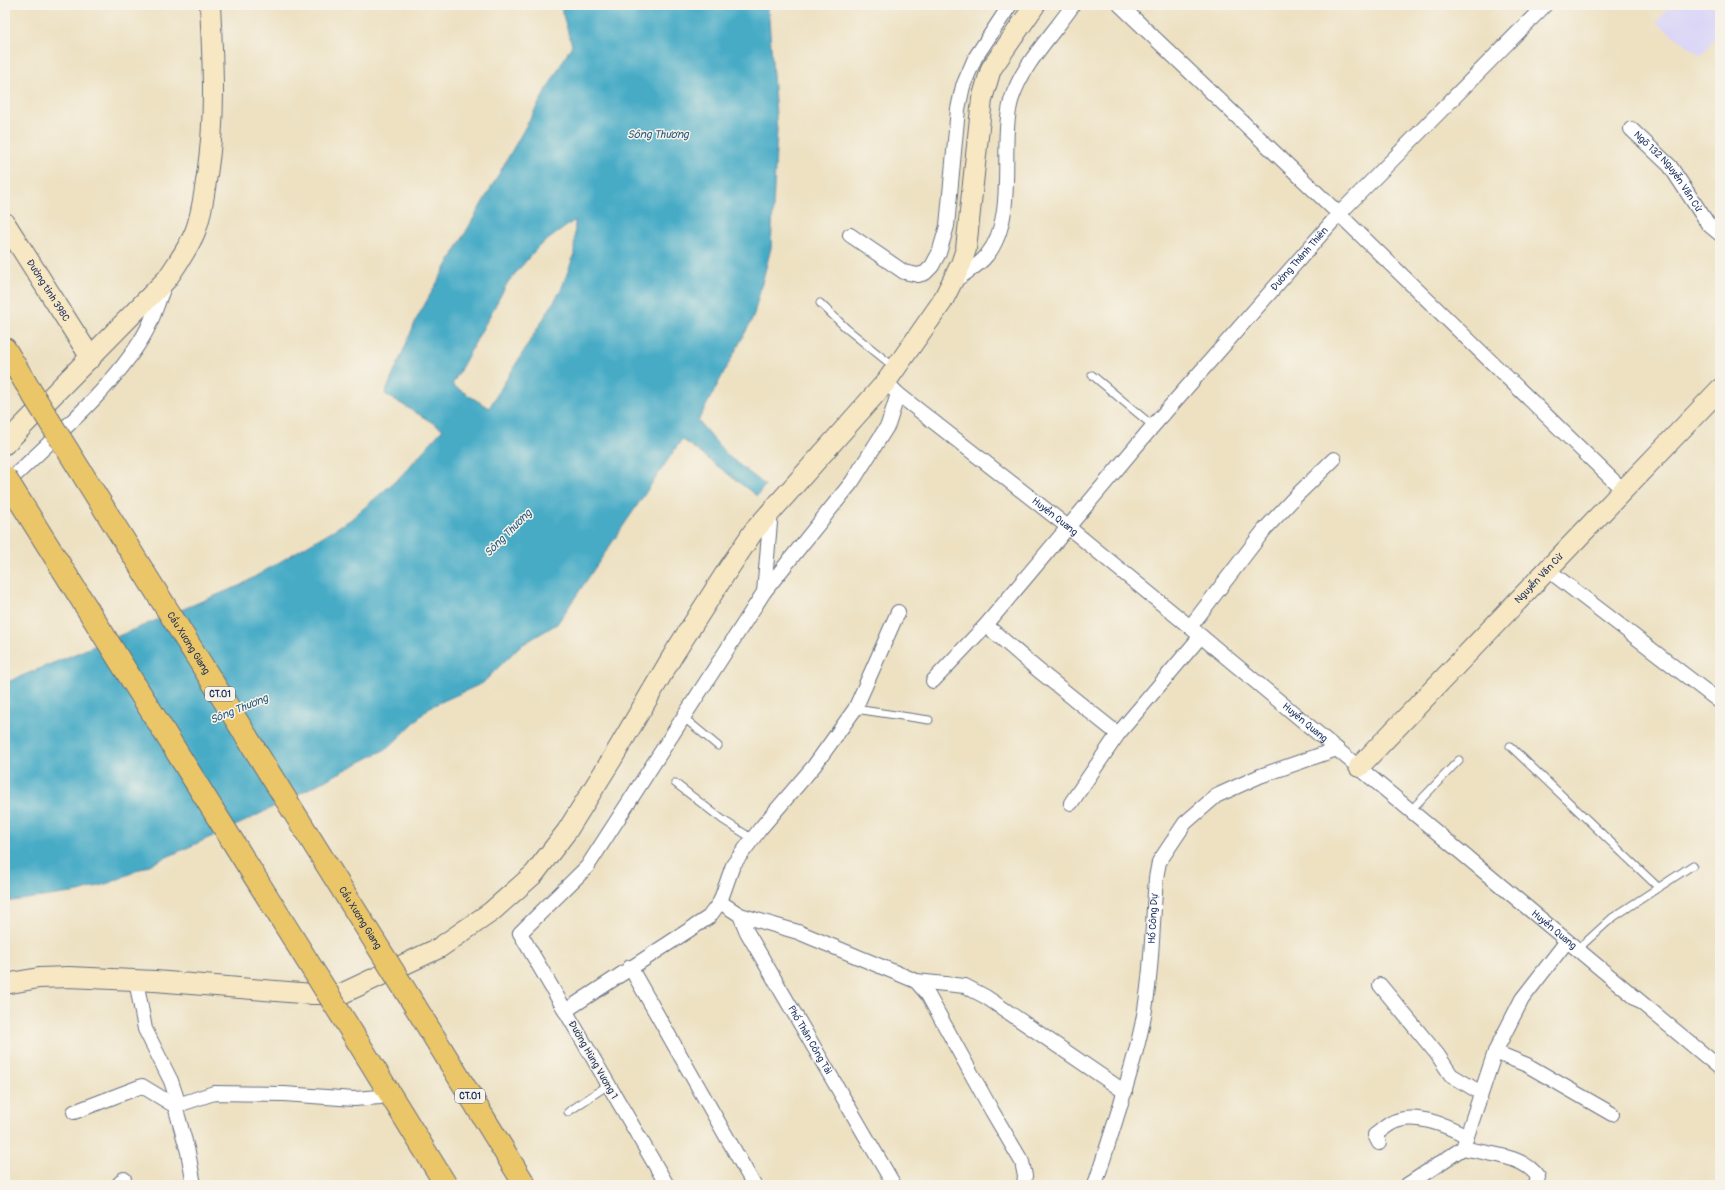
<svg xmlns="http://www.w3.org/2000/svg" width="1725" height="1190" viewBox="0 0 1725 1190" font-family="Pangolin,sans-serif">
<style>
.built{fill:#dad6f7}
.water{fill:#47abc6;stroke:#316d92;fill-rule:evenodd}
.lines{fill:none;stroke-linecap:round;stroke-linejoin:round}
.lane-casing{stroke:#646d81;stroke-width:9}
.street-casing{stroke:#646d81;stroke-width:16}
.secondary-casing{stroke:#646d81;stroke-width:22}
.highway-casing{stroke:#646d81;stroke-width:24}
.lane{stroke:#fff;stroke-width:7}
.street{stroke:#fff;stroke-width:14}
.secondary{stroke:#f7e8c3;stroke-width:20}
.highway{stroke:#ebc669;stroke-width:22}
.highway-bridge-casing{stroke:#646d81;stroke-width:24;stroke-linecap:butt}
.highway-bridge{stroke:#ebc669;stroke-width:22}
.labels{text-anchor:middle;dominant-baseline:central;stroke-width:3;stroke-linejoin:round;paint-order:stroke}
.shield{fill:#f7f3e8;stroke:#5d6a87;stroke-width:1}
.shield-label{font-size:9px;font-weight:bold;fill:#1b2f5e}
.street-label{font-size:10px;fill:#1b2f5e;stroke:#f7f3e8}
.water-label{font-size:11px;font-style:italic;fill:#2a5a82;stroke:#f7f3e8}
</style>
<rect width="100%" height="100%" fill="#f7f3e8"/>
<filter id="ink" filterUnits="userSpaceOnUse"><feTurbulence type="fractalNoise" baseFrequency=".025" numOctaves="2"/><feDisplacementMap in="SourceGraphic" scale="8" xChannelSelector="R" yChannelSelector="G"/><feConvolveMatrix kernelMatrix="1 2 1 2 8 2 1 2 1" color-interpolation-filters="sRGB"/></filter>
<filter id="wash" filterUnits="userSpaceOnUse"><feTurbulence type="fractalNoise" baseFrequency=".012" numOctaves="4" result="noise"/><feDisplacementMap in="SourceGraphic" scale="16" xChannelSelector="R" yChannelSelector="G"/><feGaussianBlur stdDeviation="0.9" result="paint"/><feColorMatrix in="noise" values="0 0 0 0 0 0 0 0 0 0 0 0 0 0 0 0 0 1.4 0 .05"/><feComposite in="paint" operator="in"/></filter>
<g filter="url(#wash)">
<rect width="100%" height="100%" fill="#ede1c2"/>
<polygon class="built" points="1664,5 1720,5 1720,31 1701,56 1657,23 1667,8"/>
<path class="water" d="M560,5H768L777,130L771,248L753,318L698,421L728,456L765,485L757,496L682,439L557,624L520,646L483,683L430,707L388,748L246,821L112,882L79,892L5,902V683L241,585L350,520L400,477L443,429L385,394L417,318L572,45ZM575,220L574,255L561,290L489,408L452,385L508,282L538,247Z"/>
</g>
<g filter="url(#ink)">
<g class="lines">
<defs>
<g id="lane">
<polyline points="820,303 847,329 894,367"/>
<polyline points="1092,375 1153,426"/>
<polyline points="855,709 929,720"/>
<polyline points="683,717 718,746"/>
<polyline points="1510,746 1659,888"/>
<polyline points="675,783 723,820 753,839"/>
<polyline points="1411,810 1459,760"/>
<polyline points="1578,949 1612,918 1693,865"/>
<polyline points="568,1112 608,1085"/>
</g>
<g id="street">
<polyline points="1120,5 1339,214 1623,490"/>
<path id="s1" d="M1631,129L1670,166L1708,224L1720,234"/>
<polyline points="850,235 904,272 918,275 925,273 932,266 939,253 947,226 958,109 963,86 975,58 1010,5"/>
<path d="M954,281C965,273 979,266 987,255C1018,217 999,146 1011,101C1022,64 1052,36 1073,5"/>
<path id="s2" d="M886,382L898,394L1068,527L1190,627L1720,1068"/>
<path d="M5,485C50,441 112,390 144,335C153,320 157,303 164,287"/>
<polyline points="1548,570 1720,702"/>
<polyline points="764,592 771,511"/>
<polyline points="986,625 1038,670 1118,734"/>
<polyline points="1190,627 1265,529 1296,496 1334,459"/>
<path id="s3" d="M933,681L986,625L1153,426L1339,214L1545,5"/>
<polyline points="1071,803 1118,734 1201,636"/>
<path id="s4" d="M720,902L740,915L747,932L894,1185"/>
<polyline points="740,915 798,932 916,981 928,995 992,1111 1022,1162 1025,1176 1024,1185"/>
<polyline points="630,967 754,1185"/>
<polyline points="136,980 145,1029 171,1081 179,1105"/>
<polyline points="916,981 965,986 986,997 1125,1092"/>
<polyline points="1380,985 1437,1054 1451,1075 1481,1093"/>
<polyline points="565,1011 709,917 720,902 733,865 760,829 814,766 855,709 898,612"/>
<polyline points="1495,1052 1527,1065 1612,1114"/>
<polyline points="175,1106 214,1093 284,1094 354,1099 380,1097"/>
<polyline points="74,1112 142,1086 175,1106 188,1152 194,1185"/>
<path d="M1379,1143L1375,1135C1382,1130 1389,1123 1396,1121C1417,1113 1448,1126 1467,1136"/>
<path d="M1463,1148C1487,1154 1524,1155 1538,1177L1536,1185"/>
<polyline points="118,1185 124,1179"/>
<polyline points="667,1185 520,933 587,867 764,592 852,482 888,425 898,394"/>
<path id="s5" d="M1095,1185C1111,1134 1129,1083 1141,1030C1152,981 1152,928 1156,878L1159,862L1185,823L1216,796L1260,776L1337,749"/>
<polyline points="1407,1185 1463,1148 1495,1052 1522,999 1567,941"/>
</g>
<g id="secondary">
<path id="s6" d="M5,223L91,358"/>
<path d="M5,444L167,279C177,264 188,249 195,232C202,214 204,194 207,175C216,116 213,64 210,5"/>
<path id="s7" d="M1359,767L1720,389"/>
<polyline points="5,984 39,978 69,977 155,981 312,994 341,994 439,948 491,912 534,874 567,831 612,759 675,652 725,574 753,532 886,382 942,302 961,264 966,249 982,99 991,69 1035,5"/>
</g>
<g id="highway">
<polyline points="5,349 25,382"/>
<polyline points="415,1006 525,1185"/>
<polyline points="358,1042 446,1185"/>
</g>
</defs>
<use href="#lane" class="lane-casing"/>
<use href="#street" class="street-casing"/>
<use href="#secondary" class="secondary-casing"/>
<use href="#highway" class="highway-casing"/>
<use href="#lane" class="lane"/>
<use href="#street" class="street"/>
<use href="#secondary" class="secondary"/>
<use href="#highway" class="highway"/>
<defs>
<g id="highway-bridge">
<path id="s8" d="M25,382L415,1006"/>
<polyline points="5,477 358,1042"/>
</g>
</defs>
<use href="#highway-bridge" class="highway-bridge-casing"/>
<use href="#highway-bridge" class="highway-bridge"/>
</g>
</g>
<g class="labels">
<g class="shield">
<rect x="205" y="687" width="30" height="14" rx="3"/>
<rect x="455" y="1089" width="30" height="14" rx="3"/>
</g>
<g class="shield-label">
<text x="220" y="694">CT.01</text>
<text x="470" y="1096">CT.01</text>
</g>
<g class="street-label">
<text stroke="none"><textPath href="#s1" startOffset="57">Ngõ 132 Nguyễn Văn Cừ</textPath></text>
<text stroke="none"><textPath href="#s3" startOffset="559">Đường Thánh Thiên</textPath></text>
<text stroke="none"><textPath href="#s6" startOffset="80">Đường tỉnh 398C</textPath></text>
<text stroke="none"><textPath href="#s2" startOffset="216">Huyền Quang</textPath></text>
<text stroke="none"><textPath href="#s7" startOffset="261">Nguyễn Văn Cừ</textPath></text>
<text stroke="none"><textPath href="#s8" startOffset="308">Cầu Xương Giang</textPath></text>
<text stroke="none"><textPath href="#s2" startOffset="540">Huyền Quang</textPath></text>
<text stroke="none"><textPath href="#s8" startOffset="632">Cầu Xương Giang</textPath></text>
<text stroke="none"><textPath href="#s5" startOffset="274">Hồ Công Dự</textPath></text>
<text stroke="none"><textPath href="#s2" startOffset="864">Huyền Quang</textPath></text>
<text stroke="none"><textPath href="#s4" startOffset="167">Phố Thân Công Tài</textPath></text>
<text transform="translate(593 1060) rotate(60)">Đường Hùng Vương 1</text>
</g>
<g class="water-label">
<text x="658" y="134">Sông Thương</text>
<text transform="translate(508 533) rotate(-45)">Sông Thương</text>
<text transform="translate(239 709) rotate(-22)">Sông Thương</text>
</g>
</g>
<rect width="1725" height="1190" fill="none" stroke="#f7f3e8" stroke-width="20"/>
</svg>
